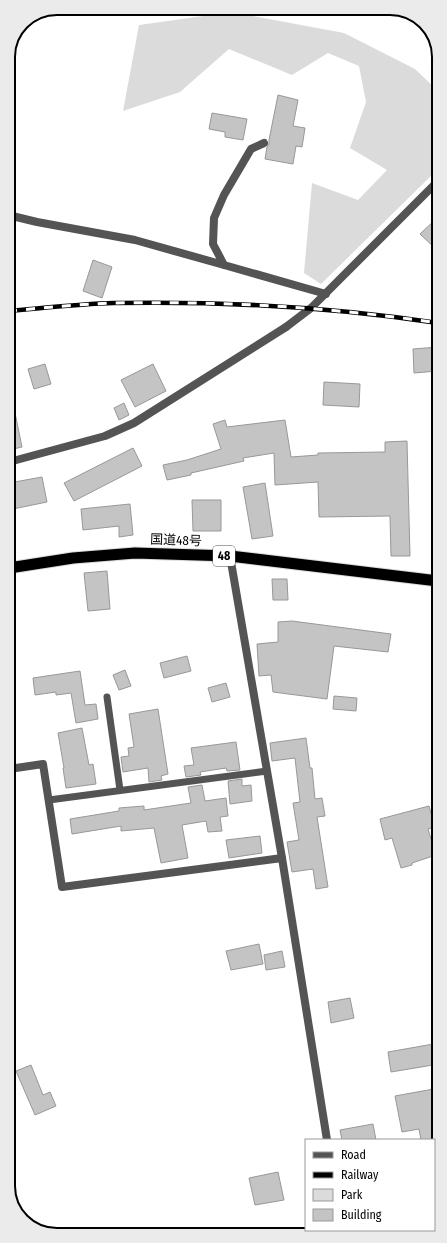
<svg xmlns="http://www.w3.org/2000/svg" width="447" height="1243" viewBox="0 0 447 1243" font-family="'Fira Sans Condensed','Noto Sans JP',sans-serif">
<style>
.green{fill:#dbdbdb}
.building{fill:#c4c4c4;stroke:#989898}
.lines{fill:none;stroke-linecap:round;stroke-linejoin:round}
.trunk-casing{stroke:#dbdbdb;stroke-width:13}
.service{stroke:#545454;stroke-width:7}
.minor{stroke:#545454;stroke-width:8}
.tertiary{stroke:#545454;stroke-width:8}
.trunk{stroke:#000;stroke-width:11}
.rail-casing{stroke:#000;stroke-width:4.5}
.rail{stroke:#fff;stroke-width:3;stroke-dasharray:9;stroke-linecap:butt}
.labels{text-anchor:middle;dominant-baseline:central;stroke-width:3.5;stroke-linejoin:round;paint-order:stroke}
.shield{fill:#fff;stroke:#4c4c4c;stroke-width:1}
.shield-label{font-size:12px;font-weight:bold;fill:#000}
.street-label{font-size:13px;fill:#000;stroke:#fff}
.rim{fill:none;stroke:#000;stroke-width:2}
</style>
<rect width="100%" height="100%" fill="#fff"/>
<polygon class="green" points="232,12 344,33 415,69 437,90 437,170 321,284 304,273 312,183 358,200 387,170 350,148 366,102 359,66 328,53 292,75 229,49 180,92 123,111 139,25"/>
<g class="building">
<polygon points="278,95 298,100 293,126 305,128 302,147 296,146 293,164 265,159 267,147 269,144 269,140"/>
<polygon points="212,113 247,119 243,140 225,137 225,132 209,129"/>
<polygon points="438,217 438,251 420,234"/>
<polygon points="93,260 112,267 102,298 83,291"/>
<polygon points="438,347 438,371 414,373 413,349"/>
<polygon points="45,364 51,384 34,389 28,369"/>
<polygon points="153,364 166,391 135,407 121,380"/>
<polygon points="324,382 360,384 359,407 323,405"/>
<polygon points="124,403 129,415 119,420 114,408"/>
<polygon points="14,408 22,447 9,450 9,409"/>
<polygon points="225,420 227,427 285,420 291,457 318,455 318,453 385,452 385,442 407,441 410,556 391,556 390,516 319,517 318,482 275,485 274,453 243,458 244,461 191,473 191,475 167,480 163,465 187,460 221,449 213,424"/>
<polygon points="133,448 142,466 74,501 64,483"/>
<polygon points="42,477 47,502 13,509 9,483"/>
<polygon points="265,483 273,536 252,539 243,487"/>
<polygon points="192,500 221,500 221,531 193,531"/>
<polygon points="130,504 133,535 119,537 119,526 83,530 81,509"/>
<polygon points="107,571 110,609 88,611 84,573"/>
<polygon points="272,579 287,579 288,600 273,600"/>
<polygon points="292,621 391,634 388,652 334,646 327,699 273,692 271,675 259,676 257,644 278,642 278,622"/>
<polygon points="187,656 191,671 164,678 160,663"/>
<polygon points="125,670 131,686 119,690 113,675"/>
<polygon points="80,671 85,705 96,704 98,719 76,723 71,693 56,695 56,692 35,695 33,678"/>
<polygon points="226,683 230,697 212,702 208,688"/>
<polygon points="334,696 357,698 356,711 333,709"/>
<polygon points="158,709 168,774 161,776 162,780 149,782 148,768 123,772 121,757 129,756 128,748 134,747 129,714"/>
<polygon points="82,728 89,765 93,764 96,784 66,788 63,768 64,768 58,733"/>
<polygon points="306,738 310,768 312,768 315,799 322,798 325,816 317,817 328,887 316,889 313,869 292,872 287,842 299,840 293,803 300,802 295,758 272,761 270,743"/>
<polygon points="236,742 240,770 227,771 226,768 200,772 201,775 186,777 184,766 194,765 191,748"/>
<polygon points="242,779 242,786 251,785 252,801 230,804 228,781"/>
<polygon points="202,785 205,801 226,798 228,816 220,817 222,831 208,832 206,821 182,825 188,858 161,863 154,828 121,831 121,826 72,834 70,819 119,811 119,808 144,806 144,810 191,803 188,787"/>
<polygon points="429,806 435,827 428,829 436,855 412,863 412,865 401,868 392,838 385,840 380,819"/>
<polygon points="260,836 262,853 229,858 226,840"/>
<polygon points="259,944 263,964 231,970 226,951"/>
<polygon points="282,951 285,967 266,970 264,955"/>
<polygon points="350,998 354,1018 331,1023 328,1002"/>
<polygon points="439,1043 439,1064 391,1072 388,1052"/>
<polygon points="31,1065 43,1095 50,1092 56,1106 35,1115 16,1071"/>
<polygon points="439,1088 439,1140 421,1140 419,1129 402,1132 395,1096"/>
<polygon points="373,1124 376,1140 342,1140 340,1130"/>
<polygon points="278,1172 284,1200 255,1205 249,1178"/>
</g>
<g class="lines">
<defs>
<polyline id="trunk" points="9,568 73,558 135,553 230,556 438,581"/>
</defs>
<use href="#trunk" class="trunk-casing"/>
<g class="service">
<polyline points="107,697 120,790"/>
<polyline points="49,800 267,771"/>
</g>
<g class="minor">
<polyline points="264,143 251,149 224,195 214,218 213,244 224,265 326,294"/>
<polyline points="8,215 37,222 135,240 224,265"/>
<polyline points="9,462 105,436 134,423 286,327"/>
<polyline points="230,556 282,858 327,1140"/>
<polyline points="9,769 43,764 62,887 282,858"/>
<polyline points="341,1230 342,1234"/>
</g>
<polyline class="tertiary" points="286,327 311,308 437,182"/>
<use href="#trunk" class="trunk"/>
<defs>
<path id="rail" d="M8,311C44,308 79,304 114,303C223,301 331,307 438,323"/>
</defs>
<use href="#rail" class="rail-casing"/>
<use href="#rail" class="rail"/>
</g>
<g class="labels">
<rect class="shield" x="213" y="546" width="22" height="20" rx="3"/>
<g class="shield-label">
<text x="224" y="556">48</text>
</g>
<g class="street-label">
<text transform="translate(176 540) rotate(2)">国道48号</text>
</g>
</g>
<path d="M0 0H447V1243H0ZM57 15H390A42 42 0 0 1 432 57V1186A42 42 0 0 1 390 1228H57A42 42 0 0 1 15 1186V57A42 42 0 0 1 57 15Z" fill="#ebebeb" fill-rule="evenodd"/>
<path class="rim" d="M57 15H390A42 42 0 0 1 432 57V1186A42 42 0 0 1 390 1228H57A42 42 0 0 1 15 1186V57A42 42 0 0 1 57 15Z"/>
<rect x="305" y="1139" width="130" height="92" fill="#ffffff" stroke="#999999"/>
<rect x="313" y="1152" width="20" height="6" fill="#545454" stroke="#999999"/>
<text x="341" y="1159" font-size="12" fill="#000000">Road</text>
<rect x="313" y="1172" width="20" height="6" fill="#000000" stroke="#999999"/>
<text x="341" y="1179" font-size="12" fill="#000000">Railway</text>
<rect x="313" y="1189" width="20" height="12" fill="#dbdbdb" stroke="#999999"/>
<text x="341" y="1199" font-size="12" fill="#000000">Park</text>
<rect x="313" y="1209" width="20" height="12" fill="#c4c4c4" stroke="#999999"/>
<text x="341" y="1219" font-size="12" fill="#000000">Building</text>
</svg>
